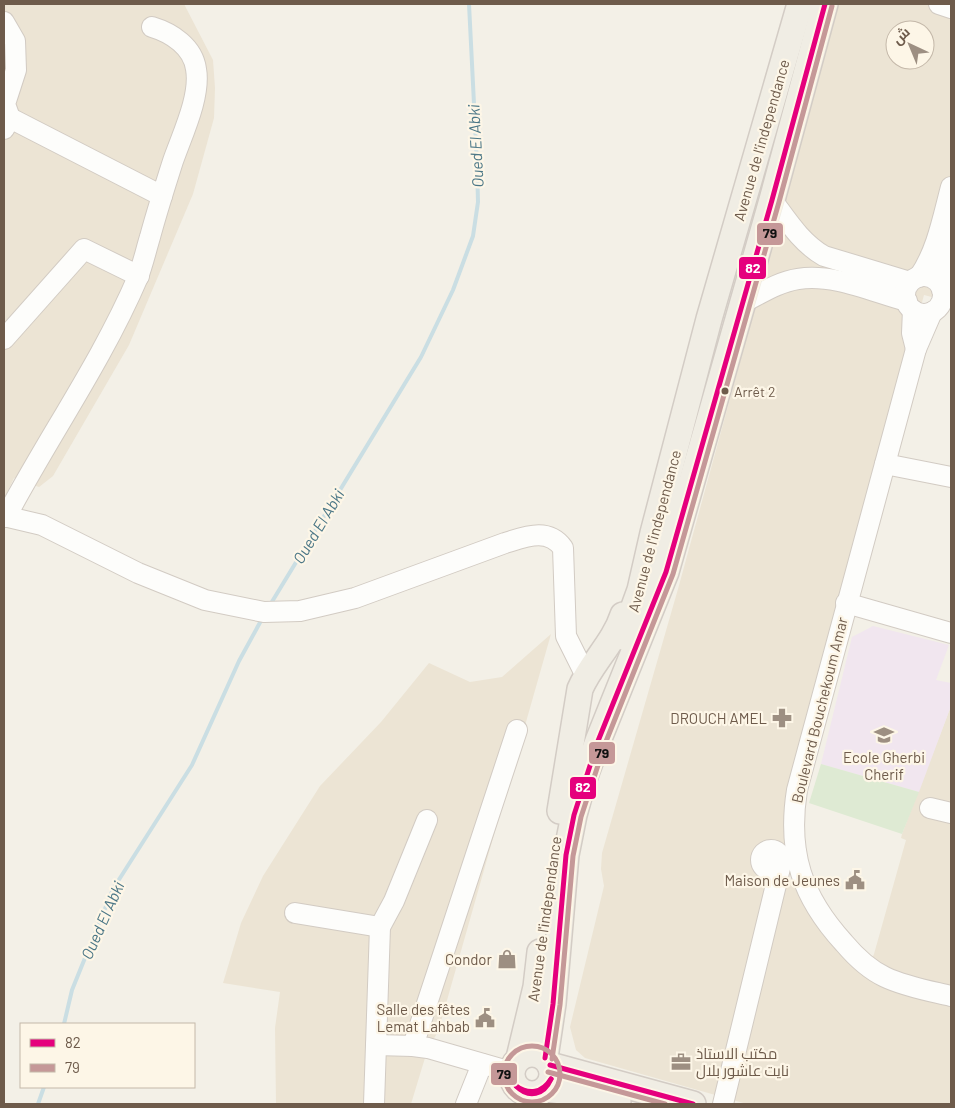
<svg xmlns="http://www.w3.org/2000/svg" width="955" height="1108" viewBox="0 0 955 1108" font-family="Barlow,Cairo,sans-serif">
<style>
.residential{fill:#ece4d4;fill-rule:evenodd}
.education{fill:#f1e6ef}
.green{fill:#deead3}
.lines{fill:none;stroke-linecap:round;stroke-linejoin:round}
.stream{stroke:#cadee3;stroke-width:4}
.minor-casing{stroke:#d2cbc3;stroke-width:22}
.major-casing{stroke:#d3ccc5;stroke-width:28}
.minor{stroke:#fdfdfb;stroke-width:20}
.major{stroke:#f0ede4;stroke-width:25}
.bus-1-casing{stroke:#fdf6e7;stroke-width:9}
.bus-2-casing{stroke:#fdf6e7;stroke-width:9}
.bus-1{stroke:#e5007d;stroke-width:5}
.bus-2{stroke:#c59898;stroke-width:5}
.bus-dot{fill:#6e5b4b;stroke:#fdf6e7;stroke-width:2}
.labels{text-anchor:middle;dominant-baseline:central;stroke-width:4.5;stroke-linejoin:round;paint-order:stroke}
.bus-label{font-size:14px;fill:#6e5b4b;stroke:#fdf6e7;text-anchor:start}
.street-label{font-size:15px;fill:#6e5b4b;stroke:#fdf6e7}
.poi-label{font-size:15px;fill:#6e5b4b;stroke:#fdf6e7;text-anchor:end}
.water-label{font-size:16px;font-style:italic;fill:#4a7686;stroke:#fdf6e7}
.line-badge{stroke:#fdf6e7;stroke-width:2}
.badge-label{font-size:14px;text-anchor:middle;font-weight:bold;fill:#fff}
.pale-badge-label{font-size:14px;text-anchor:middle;font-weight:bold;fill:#111}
</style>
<rect width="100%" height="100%" fill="#f3f0e7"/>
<g class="residential">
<polygon points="4,4 184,4 213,60 215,88 214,118 193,194 129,345 53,476 39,487 14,478 4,499"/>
<path d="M838,4H951V302L924,295L787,799L784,832L789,879L810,912L868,968L874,954L906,840L901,838L902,834L951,706V1104H747L585,1058L576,1050L570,1027L604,886L601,869L602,853L678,589ZM895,30H925V60H895Z"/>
<polygon points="551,634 438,1032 428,1048 411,1104 276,1104 275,1028 280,992 223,983 241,923 263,876 320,786 381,722 429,663 470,682 502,677"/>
</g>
<polygon class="education" points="873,626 949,645 936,680 951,683 951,706 919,792 821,764 852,637"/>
<polygon class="green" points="821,764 919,792 902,834 809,803"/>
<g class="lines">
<g class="stream">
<polyline points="270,605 421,357 453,290 473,236 478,202 477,164 469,4"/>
<polyline points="64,1024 72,990 113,889 192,765 239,661 263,617"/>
<polyline points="38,1104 44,1087"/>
</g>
<defs>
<g id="minor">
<polyline points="939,4 951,8"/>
<polyline points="4,22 15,41 16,70 5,104 10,118"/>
<polyline points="4,129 10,118 162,196"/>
<path d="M772,200C787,220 801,243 824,256L910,282"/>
<circle cx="924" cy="295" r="19"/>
<path d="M919,277C937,251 943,217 951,187"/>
<polyline points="942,290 942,272 951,236"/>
<path d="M742,303C760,294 778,282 798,279C833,273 873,292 907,301"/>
<polyline points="913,310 912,333 916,349 932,312"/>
<polyline points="4,339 84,249 139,276"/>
<path d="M916,349L797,790C787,853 802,897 844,943C855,956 870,970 885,977C906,987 930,991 951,996"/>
<polyline points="885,464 951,477"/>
<path d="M4,516L42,525L138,573L205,600L264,612L300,611L355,598L505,543C525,537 548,527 563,548L566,636L586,676"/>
<path d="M6,517C49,436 102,361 138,277C143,264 146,250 150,237C157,211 165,186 173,161C182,135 201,96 196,69C193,47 172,33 152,27"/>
<polyline points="846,603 951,633"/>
<polyline points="930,808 951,813"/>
<circle cx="771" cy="860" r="10"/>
<polyline points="295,913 380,927"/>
<polyline points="376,1045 413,1046 517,730"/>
<polyline points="413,1046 428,1048 511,1072"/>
<polyline points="374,1104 380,927 394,901 427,820"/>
<polyline points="466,1104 482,1064"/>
<polyline points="723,1104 781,864 796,852"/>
</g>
<g id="major">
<polyline points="623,637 640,590 653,533 709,319 800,4"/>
<path d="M560,811L580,689C591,663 614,643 623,615"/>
<circle cx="532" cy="1074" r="20"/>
<polyline points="519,1058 536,987 540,952"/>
<polyline points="545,1058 553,1004 566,855 574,815 584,779 598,741 666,572 772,200 825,4"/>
<polyline points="550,1065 693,1104"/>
<polyline points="546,1089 587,1094 618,1101"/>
</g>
</defs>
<use href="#minor" class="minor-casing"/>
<use href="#major" class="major-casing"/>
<use href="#minor" class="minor"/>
<use href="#major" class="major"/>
<defs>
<g id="bus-1">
<polyline points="545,1058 553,1004 566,855 574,815 598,741 666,572 772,200 825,4"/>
<polyline points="550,1065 693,1104"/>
<path d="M516,1086C529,1095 542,1093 551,1079"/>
<path d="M516,1086C529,1099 544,1095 551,1079"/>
</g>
<g id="bus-2">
<circle cx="532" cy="1074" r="28"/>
<polyline points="552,1059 560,1005 573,856 581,817 605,744 673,574 779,202 832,6"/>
<polyline points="548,1072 665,1104"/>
</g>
</defs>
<use href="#bus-1" class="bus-1-casing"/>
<use href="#bus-2" class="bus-2-casing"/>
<use href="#bus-1" class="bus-1"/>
<use href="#bus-2" class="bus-2"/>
</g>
<defs>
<symbol id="pharmacy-bare" viewBox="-9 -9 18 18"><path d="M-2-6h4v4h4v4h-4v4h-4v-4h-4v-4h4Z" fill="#9d8f82" stroke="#fdf6e7" stroke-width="2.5" paint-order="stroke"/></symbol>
<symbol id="school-bare" viewBox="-9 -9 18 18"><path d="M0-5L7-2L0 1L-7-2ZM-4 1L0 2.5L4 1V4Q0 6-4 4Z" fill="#9d8f82" stroke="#fdf6e7" stroke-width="2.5" paint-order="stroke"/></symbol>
<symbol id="civic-bare" viewBox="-9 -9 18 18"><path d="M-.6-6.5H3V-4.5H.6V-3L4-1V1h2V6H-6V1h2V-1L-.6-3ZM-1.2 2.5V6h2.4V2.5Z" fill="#9d8f82" stroke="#fdf6e7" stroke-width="2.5" paint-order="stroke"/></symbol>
<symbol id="shop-bare" viewBox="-9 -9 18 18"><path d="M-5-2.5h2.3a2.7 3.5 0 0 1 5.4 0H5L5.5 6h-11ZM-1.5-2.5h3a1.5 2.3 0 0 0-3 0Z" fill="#9d8f82" stroke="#fdf6e7" stroke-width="2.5" paint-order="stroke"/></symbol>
<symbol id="office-bare" viewBox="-9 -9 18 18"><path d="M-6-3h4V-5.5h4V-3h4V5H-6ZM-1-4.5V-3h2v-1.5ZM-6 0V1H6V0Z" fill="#9d8f82" stroke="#fdf6e7" stroke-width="2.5" paint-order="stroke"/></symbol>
</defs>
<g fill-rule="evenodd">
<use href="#pharmacy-bare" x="768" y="704" width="28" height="28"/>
<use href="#school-bare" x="870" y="721" width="28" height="28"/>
<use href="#civic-bare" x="841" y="866" width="28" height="28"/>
<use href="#shop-bare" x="493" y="945" width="28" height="28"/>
<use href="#civic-bare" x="471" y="1004" width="28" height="28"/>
<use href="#office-bare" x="667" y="1048" width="28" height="28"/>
</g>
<circle class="bus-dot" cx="725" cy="391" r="4.5"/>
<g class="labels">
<g class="bus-label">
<text x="734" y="391">Arrêt 2</text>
</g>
<g class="street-label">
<text transform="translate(761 140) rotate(-74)">Avenue de l'independance</text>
<text transform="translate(654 531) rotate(-75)">Avenue de l'independance</text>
<text transform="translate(819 710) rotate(-76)">Boulevard Bouchekoum Amar</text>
<text transform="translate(544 919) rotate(-82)">Avenue de l'independance</text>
</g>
<g class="poi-label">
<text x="767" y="718">DROUCH AMEL</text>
<text x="884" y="757" text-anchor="middle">Ecole Gherbi<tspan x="884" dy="17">Cherif</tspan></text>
<text x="840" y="880">Maison de Jeunes</text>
<text x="492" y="959">Condor</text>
<text x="470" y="1009">Salle des fêtes<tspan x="470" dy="17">Lemat Lahbab</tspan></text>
<text x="696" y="1053" text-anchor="start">مكتب الاستاذ<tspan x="696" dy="17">نايت عاشور بلال</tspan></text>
</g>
<g class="water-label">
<text transform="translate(475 146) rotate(-93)">Oued El Abki</text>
<text transform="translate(318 526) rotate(-59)">Oued El Abki</text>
<text transform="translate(102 920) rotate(-66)">Oued El Abki</text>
</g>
</g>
<g class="line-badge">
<rect x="756" y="222" width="28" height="24" rx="5" fill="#c59898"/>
<rect x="738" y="256" width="29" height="24" rx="5" fill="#e5007d"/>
<rect x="588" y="741" width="28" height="24" rx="5" fill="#c59898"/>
<rect x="569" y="776" width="28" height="24" rx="5" fill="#e5007d"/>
<rect x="490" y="1062" width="28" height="24" rx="5" fill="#c59898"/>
</g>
<g class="badge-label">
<text x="753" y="273">82</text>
<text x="583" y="792">82</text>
</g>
<g class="pale-badge-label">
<text x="770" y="238">79</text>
<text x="602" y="758">79</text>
<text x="504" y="1079">79</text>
</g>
<rect width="955" height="1108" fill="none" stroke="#6e5b4b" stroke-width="10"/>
<rect x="20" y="1023" width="175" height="65" fill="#fdf6e7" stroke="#c4b8a9"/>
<rect x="30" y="1039" width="25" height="8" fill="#e5007d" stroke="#c4b8a9"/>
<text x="65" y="1048" font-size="15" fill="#6e5b4b">82</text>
<rect x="30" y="1064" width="25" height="8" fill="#c59898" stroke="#c4b8a9"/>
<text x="65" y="1073" font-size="15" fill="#6e5b4b">79</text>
<g transform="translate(910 45) rotate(316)"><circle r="24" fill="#fdf6e7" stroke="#c4b8a9"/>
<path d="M0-4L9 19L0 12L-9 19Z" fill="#9d8f82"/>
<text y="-8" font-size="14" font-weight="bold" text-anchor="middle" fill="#6e5b4b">ش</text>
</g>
</svg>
